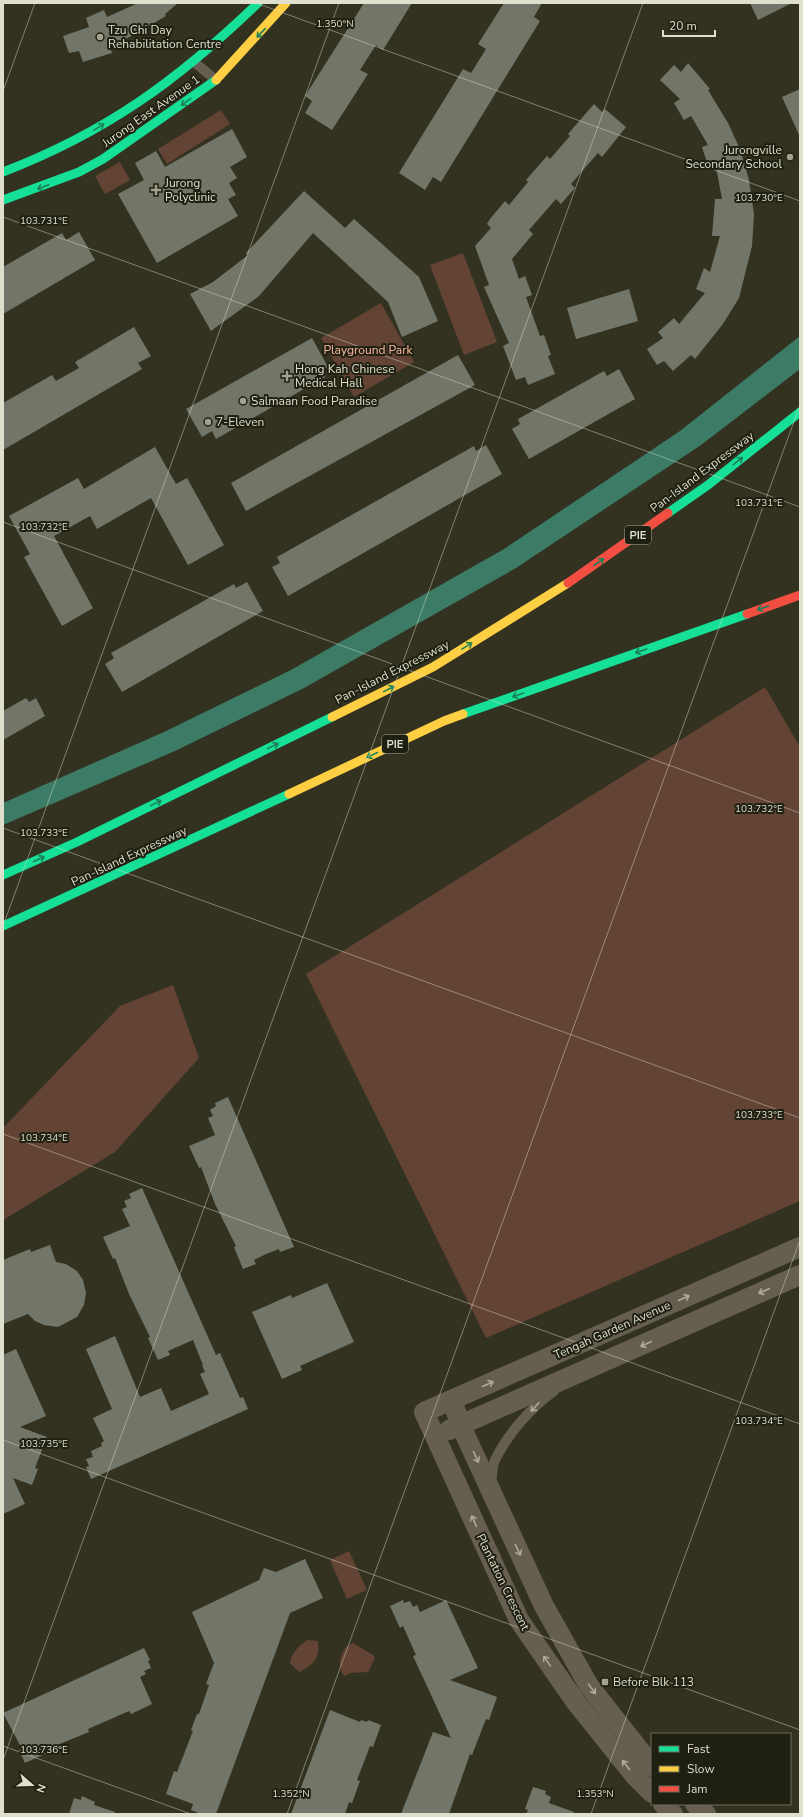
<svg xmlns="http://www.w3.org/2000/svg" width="803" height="1817" viewBox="0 0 803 1817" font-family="'Nunito Sans',sans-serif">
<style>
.green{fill:#634334}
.water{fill:#3c7c67}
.building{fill:#727669}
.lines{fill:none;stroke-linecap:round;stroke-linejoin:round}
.lane{stroke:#665e51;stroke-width:10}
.street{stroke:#665e51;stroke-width:20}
.fast{stroke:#16e098;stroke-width:9}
.slow{stroke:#ffcf43;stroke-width:9}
.jam{stroke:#f24e42;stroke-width:9}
.oneway{stroke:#1b8055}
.oneway2{stroke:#afab9b}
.ticks{fill:none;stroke:#dfdfcd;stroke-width:1;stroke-opacity:0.45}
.poi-dot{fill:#a3a291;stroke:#202012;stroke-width:1.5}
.labels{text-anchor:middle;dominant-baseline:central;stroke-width:4;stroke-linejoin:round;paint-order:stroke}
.shield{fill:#202012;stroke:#a6a695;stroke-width:1}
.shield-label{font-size:11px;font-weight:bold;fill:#dfdfcd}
.poi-label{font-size:12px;fill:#dfdfcd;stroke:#202012;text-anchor:start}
.street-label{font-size:12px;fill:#dfdfcd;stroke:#202012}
.park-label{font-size:12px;fill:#fdba9e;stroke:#202012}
.ticks-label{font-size:10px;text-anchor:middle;fill:#dfdfcd;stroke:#202012;stroke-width:4;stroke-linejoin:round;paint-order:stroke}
</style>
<rect width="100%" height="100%" fill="#333221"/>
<g class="green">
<polygon points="221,110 230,124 167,164 158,149"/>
<polygon points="120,162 130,180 105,194 95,176"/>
<polygon points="463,253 497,342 464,355 430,265"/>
<polygon points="381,303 414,362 354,397 321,338"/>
<polygon points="765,687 800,747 800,1201 486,1338 306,974"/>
<polygon points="173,985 199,1058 115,1152 3,1220 3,1128 120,1006"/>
<polygon points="349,1551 367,1590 347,1599 330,1560"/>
<path d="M308,1640L318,1641C320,1658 314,1665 299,1672L290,1663C291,1653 300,1644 308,1640Z"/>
<path d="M353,1643L373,1655L375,1658L368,1672L350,1673L345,1676C335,1667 341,1647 353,1643Z"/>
</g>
<polygon class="water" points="800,336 800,369 701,445 516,568 304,688 175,751 3,825 3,803 164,732 291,670 504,549 680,431"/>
<g class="building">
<polygon points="138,3 178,3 165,14 166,16 142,30 124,40 109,44 112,53 83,62 79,51 69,53 63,36 89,27 86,18 104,10 107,17"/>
<polygon points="364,3 412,3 383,50 376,45 360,70 368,74 332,130 305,113 312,101 305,96"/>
<polygon points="504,3 542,3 534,17 540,21 441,182 433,177 425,190 399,173 463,69 471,73 486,49 478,44"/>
<polygon points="750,3 792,3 758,20"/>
<polygon points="688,63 710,89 708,90 728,123 740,149 749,180 754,214 752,246 739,298 723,324 695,359 691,355 673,371 664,361 657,365 647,349 663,338 658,332 674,318 679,324 705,293 696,289 704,268 710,272 720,236 712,236 715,199 722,199 716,167 709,169 702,147 708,145 691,116 684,120 674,103 680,99 660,80 674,65 681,72"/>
<polygon points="800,89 800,137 782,97"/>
<polygon points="594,104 602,112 605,109 626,127 602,157 598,153 571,184 575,188 561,204 556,199 529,230 533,234 512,259 519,279 525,276 532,295 526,297 540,336 544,335 551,355 548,356 555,374 528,385 525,377 516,380 503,346 509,343 484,287 489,285 475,246 491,228 487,224 490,219 505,201 509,205 528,182 526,180 547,156 550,159 570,136 568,134"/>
<polygon points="232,129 247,157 230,167 237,178 229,183 236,195 228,199 238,216 157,263 118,194 144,180 135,163 156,151 165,167"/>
<polygon points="304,191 345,228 354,219 419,277 438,321 402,337 388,302 313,233 259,296 211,331 190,294 213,282 248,255 246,253"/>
<polygon points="79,232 95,260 3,314 3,267 62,233 66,240"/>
<polygon points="629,289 638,321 576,339 567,308"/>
<polygon points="134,327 151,356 138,363 142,369 3,450 3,403 52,375 56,381 79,368 75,362"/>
<polygon points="312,338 328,367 321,371 325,377 216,439 212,431 202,437 186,409"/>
<polygon points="458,355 475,385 246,511 231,483"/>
<polygon points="619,369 635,399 529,459 512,429 520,424 518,419 604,371 607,376"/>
<polygon points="486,445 502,474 288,596 272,567 280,563 277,557 474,446 476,451"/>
<polygon points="155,447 176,484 187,478 224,545 188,565 151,498 97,529 90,516 54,536 93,608 62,626 24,557 30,554 9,516 78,478 84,489"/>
<polygon points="247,582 263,611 122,692 105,664 114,658 111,653 234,584 236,588"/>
<polygon points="26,698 29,702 36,698 45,716 3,740 3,711"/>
<polygon points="228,1097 294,1247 280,1252 279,1249 266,1254 254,1260 256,1264 243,1269 234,1247 236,1246 215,1204 201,1167 199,1168 189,1146 215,1135 208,1118 213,1116 210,1110 216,1106 215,1103"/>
<polygon points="142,1188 216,1355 220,1353 240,1398 243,1397 248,1409 91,1479 86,1467 89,1466 86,1459 93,1457 91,1451 102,1446 101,1443 104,1441 93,1418 112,1409 86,1349 115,1336 140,1397 161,1388 171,1411 209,1394 200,1374 205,1372 202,1365 203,1365 193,1340 168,1351 170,1355 158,1360 148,1338 150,1337 129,1294 115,1258 113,1259 103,1237 130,1226 122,1209 127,1207 124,1201 131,1198 129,1194"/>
<polygon points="50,1245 56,1262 66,1264 77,1271 83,1280 86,1293 84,1305 77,1317 58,1327 44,1325 35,1321 28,1314 3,1324 3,1260 30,1249 31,1252"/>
<polygon points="327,1283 354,1342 300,1366 302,1370 282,1379 252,1312 291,1295 292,1298"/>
<polygon points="16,1349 46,1416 20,1427 47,1437 35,1468 38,1469 32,1485 13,1478 25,1504 3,1514 3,1355"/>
<polygon points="305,1559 323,1598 290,1613 216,1814 201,1814 191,1810 193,1804 166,1794 174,1771 177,1772 193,1731 191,1730 197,1714 199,1714 209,1685 206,1684 214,1663 192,1612 259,1580 264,1568 276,1572"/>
<polygon points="403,1600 404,1603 410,1601 413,1607 417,1605 420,1612 446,1600 478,1668 450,1680 497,1697 489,1720 486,1719 472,1755 470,1754 449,1814 401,1814 433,1732 451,1738 413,1656 416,1655 403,1626 400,1628 390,1606"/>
<polygon points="144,1648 150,1660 148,1661 151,1668 144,1671 146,1674 140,1677 152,1704 131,1714 129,1711 88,1729 89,1732 45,1750 47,1753 25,1763 19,1750 22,1749 3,1713"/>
<polygon points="330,1710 360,1722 361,1720 367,1722 368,1720 381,1725 373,1747 370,1746 357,1780 360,1781 352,1803 349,1802 345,1814 291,1814"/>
<polygon points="533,1787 546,1791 545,1794 551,1797 549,1803 574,1812 573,1814 526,1814 528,1810 525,1809"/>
<polygon points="82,1796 95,1802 94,1805 115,1812 115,1814 69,1814 74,1798 81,1800"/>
</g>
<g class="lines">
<g class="lane">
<polyline points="194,62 216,80"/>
<path d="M491,1484C492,1477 492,1466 495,1460C508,1433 531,1408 554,1391"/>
</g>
<g class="street">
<polyline points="452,1400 461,1426 544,1606 589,1686 652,1766"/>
<polyline points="449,1430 800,1275"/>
<polyline points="652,1793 635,1776 575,1701 519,1620 424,1412 800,1247"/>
<polyline points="663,1804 673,1814"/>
<polyline points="695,1804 706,1814"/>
</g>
<g class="fast">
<path d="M3,172C107,132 178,80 258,3"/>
<polyline points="3,200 79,172 103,159 216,80"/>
<polyline points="668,513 708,485 800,412"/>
<polyline points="463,714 747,614"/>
<polyline points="3,875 77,842 332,717"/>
<polyline points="3,926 289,794"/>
</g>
<g class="slow">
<polyline points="216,80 286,3"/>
<polyline points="332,717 433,667 568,583"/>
<polyline points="289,794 444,721 463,714"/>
</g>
<g class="jam">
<polyline points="568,583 668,513"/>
<polyline points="747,614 800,595"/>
</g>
</g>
<defs><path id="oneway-shaft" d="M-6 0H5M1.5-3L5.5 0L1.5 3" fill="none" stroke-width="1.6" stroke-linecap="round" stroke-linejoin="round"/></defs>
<g class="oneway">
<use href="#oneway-shaft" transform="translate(261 33) rotate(133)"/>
<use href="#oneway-shaft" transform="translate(186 102) rotate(144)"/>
<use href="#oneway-shaft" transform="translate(99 127) rotate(-32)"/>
<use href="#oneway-shaft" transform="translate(43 187) rotate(159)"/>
<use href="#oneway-shaft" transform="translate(738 461) rotate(-38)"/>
<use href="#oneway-shaft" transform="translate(599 562) rotate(-35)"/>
<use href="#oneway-shaft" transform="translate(763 608) rotate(161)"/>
<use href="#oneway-shaft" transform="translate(467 646) rotate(-32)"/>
<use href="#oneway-shaft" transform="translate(641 651) rotate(161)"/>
<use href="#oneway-shaft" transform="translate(389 689) rotate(-26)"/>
<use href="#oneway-shaft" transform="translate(518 695) rotate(161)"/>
<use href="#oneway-shaft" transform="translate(273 746) rotate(-26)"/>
<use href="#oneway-shaft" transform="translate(372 755) rotate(155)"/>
<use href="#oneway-shaft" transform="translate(156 803) rotate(-26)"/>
<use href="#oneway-shaft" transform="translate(39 859) rotate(-24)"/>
</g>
<g class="oneway2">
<use href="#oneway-shaft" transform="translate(764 1291) rotate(156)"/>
<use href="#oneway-shaft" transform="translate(684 1298) rotate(-24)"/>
<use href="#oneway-shaft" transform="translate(646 1344) rotate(156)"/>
<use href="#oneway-shaft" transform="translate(488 1384) rotate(-24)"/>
<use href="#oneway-shaft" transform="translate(535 1407) rotate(132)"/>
<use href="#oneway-shaft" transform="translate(476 1457) rotate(65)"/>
<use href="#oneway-shaft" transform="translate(474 1521) rotate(-114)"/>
<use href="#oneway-shaft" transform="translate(518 1550) rotate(65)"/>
<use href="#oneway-shaft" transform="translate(547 1661) rotate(-125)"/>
<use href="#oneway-shaft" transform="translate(592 1689) rotate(54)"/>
<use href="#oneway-shaft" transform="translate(626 1765) rotate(-128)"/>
</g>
<path class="ticks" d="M256,3L800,201M3,91L35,3M3,217L800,507M3,522L800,813M3,828L800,1118M3,926L339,3M3,1134L800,1424M3,1440L800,1730M3,1746L191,1814M3,1760L643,3M287,1814L800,405M591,1814L800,1240"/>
<g class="poi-dot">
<circle cx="100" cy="37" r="4"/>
<circle cx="790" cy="157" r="4"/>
<path d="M154 184h4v4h4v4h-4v4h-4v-4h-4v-4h4z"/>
<path d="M285 370h4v4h4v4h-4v4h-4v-4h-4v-4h4z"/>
<circle cx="243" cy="401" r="4"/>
<circle cx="208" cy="422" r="4"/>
<rect x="601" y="1678" width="8" height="8" rx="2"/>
</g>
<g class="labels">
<g class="shield">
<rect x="625" y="526" width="26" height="18" rx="3"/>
<rect x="382" y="735" width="26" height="18" rx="3"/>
</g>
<g class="shield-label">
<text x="638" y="535">PIE</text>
<text x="395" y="744">PIE</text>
</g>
<g class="poi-label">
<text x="108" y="30">Tzu Chi Day<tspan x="108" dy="14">Rehabilitation Centre</tspan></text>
<text x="782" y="150" text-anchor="end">Jurongville<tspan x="782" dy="14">Secondary School</tspan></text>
<text x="165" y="183">Jurong<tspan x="165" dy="14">Polyclinic</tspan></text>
<text x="295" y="369">Hong Kah Chinese<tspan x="295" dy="14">Medical Hall</tspan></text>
<text x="251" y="401">Salmaan Food Paradise</text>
<text x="216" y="422">7-Eleven</text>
<text x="613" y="1682">Before Blk 113</text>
</g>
<g class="street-label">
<text transform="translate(151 111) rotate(-35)">Jurong East Avenue 1</text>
<text transform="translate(702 472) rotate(-37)">Pan-Island Expressway</text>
<text transform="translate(392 672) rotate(-27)">Pan-Island Expressway</text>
<text transform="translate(129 856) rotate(-25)">Pan-Island Expressway</text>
<text transform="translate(612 1330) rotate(-24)">Tengah Garden Avenue</text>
<text transform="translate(503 1582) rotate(64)">Plantation Crescent</text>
</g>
<g class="park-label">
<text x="368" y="350">Playground Park</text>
</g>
</g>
<g class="ticks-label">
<text x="335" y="27">1.350°N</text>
<text x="759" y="201">103.730°E</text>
<text x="44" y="224">103.731°E</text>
<text x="759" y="506">103.731°E</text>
<text x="44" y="530">103.732°E</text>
<text x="759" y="812">103.732°E</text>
<text x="44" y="836">103.733°E</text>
<text x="759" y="1118">103.733°E</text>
<text x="44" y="1141">103.734°E</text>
<text x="759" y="1424">103.734°E</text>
<text x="44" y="1447">103.735°E</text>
<text x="44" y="1753">103.736°E</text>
<text x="291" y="1797">1.352°N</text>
<text x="595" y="1797">1.353°N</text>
</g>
<rect width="803" height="1817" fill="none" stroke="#dfdfcd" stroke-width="8"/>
<rect x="651" y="1733" width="140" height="72" fill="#202012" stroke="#6c6c5d"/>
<rect x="659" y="1746" width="20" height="6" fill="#16e098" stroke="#6c6c5d"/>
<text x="687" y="1753" font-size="12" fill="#dfdfcd">Fast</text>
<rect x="659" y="1766" width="20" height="6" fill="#ffcf43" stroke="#6c6c5d"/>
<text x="687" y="1773" font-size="12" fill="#dfdfcd">Slow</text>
<rect x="659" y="1786" width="20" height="6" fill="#f24e42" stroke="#6c6c5d"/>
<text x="687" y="1793" font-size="12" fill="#dfdfcd">Jam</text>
<g transform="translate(32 1785) rotate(110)" stroke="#202012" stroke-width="3" paint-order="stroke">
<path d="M0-3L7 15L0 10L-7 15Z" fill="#dfdfcd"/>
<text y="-6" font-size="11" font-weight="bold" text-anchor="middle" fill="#dfdfcd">N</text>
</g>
<path d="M663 30v6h52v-6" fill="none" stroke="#dfdfcd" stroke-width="2"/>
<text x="669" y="30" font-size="12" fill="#dfdfcd" stroke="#202012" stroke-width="3" paint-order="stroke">20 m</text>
</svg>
